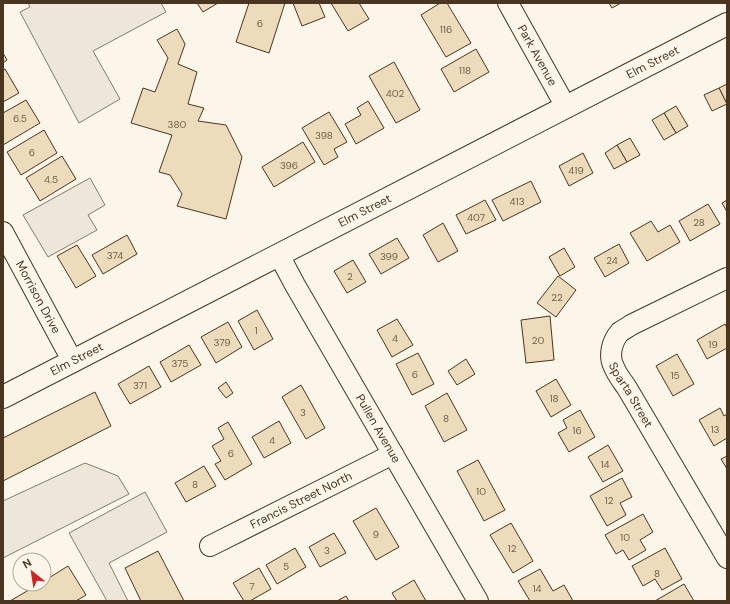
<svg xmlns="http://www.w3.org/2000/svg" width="730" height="604" viewBox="0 0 730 604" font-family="'DM Sans',sans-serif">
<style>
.parking{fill:#ede7d9;stroke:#887966}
.building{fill:#ecdcbc;stroke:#4a3520}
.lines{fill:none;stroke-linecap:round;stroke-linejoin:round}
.minor-casing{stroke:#4a3520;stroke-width:22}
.major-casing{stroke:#4a3520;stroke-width:24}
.minor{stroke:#fbf6e9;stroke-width:20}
.major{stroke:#fbf6e9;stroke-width:22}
.labels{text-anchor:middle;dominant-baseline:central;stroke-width:3;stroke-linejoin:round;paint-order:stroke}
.number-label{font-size:10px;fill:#725f47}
.street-label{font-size:12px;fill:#4a3520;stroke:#fbf6e9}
</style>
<rect width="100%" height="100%" fill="#fbf6e9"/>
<g class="parking">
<polygon points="28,3 161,3 166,12 93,51 120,99 79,123 20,12 30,7"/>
<polygon points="90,178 105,205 88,215 97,230 48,257 23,215"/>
<polygon points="85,463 118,476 129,494 3,558 3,501"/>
<polygon points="145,492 167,532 109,563 128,601 107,601 69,533"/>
</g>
<g class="building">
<polygon points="197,3 218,3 203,12"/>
<polygon points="249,3 285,3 269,53 236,42"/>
<polygon points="293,3 319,3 325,17 302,26"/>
<polygon points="331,3 359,3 369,19 348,31"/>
<polygon points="440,3 447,3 471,43 446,57 421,15"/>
<polygon points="609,3 621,3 612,8"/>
<polygon points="177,29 185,44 178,64 197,72 188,104 204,108 198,121 226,125 242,157 226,219 177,206 182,194 170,175 159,172 172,135 131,123 143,88 155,92 168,58 157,40"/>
<polygon points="476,49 489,72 454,92 441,69"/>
<polygon points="3,53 7,60 3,63"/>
<polygon points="394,62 420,110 396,123 369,76"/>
<polygon points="5,69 19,93 3,102 3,70"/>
<polygon points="727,84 727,104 719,88"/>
<polygon points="719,88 727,104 712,111 704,95"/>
<polygon points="26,100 40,123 3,145 3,113"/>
<polygon points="368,101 384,128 356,144 345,124 361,115 357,108"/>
<polygon points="676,106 688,126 676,133 664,113"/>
<polygon points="329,112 347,142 334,149 338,157 324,165 302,128"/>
<polygon points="664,113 676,133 664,140 652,120"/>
<polygon points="44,130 57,153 21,175 7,152"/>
<polygon points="630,138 640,155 627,162 617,145"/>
<polygon points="303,142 315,162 274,187 262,167"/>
<polygon points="617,145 627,162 614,169 605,153"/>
<polygon points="583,153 593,173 569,186 559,166"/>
<polygon points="62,156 76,179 40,201 26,178"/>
<polygon points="531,181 541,202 503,221 492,200"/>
<polygon points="485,200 496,220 466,234 456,215"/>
<polygon points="727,200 727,212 722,203"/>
<polygon points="708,204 720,224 690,241 679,221"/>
<polygon points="651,221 658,232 670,225 680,242 647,261 630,233"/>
<polygon points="443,223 458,251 438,262 423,235"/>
<polygon points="127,235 137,254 103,274 92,255"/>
<polygon points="397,238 409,258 381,274 369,254"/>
<polygon points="619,244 629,263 605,277 594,258"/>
<polygon points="77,245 96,276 76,288 57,256"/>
<polygon points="564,248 575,267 560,276 549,257"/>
<polygon points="353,260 366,282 347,293 334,271"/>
<polygon points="558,276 576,290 556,317 537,303"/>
<polygon points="257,310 273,339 254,350 238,321"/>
<polygon points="550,316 554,360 526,363 521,320"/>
<polygon points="397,319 413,345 392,357 377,330"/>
<polygon points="228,322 242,347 216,363 201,337"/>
<polygon points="725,324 727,328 727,348 707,359 697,340"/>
<polygon points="189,345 201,365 171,382 160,362"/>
<polygon points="418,353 434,384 412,395 396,364"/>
<polygon points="677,354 694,384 673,396 656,366"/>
<polygon points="466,359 475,374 457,385 448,371"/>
<polygon points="149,366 161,387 130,404 118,384"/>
<polygon points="556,379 571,405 551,417 536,391"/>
<polygon points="226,382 233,393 226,398 218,388"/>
<polygon points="301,385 325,428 306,439 282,397"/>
<polygon points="95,392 111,426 3,481 3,438"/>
<polygon points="447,393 467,430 444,442 425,406"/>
<polygon points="720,408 724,416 727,414 727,438 714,446 699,420"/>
<polygon points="580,410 595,437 569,452 558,433 567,428 563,420"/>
<polygon points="279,421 291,443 264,458 252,437"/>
<polygon points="228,422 252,464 225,480 215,464 221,461 212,446 224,439 218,428"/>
<polygon points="608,445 623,471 603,482 588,457"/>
<polygon points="727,456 727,469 721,459"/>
<polygon points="478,460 505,510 484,521 457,471"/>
<polygon points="204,466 216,486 186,502 175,483"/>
<polygon points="622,478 632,497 620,503 626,515 607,526 590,496"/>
<polygon points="376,508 399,547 376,560 353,521"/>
<polygon points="643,514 653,532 640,540 646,550 629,560 623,550 616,554 605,535"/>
<polygon points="511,523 533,561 513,573 490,535"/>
<polygon points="334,533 346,553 320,567 309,547"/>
<polygon points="295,548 306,567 277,584 266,565"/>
<polygon points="665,548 682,579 662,590 655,579 643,586 632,566"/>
<polygon points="158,551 184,601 141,601 125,568"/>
<polygon points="68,566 86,595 76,601 10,601 39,584 44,584 44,581"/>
<polygon points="259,568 271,589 250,601 244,601 233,583"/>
<polygon points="540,569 553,591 564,585 573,601 530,601 518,581"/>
<polygon points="414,580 426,601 397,601 392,593"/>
<polygon points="684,584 694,601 655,601"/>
<polygon points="346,596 349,601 337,601"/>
</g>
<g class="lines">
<defs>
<g id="minor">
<path id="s1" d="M508,3L566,107"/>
<path id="s2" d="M3,232L73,362"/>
<path id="s3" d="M279,255L295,285L478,601"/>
<path id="s4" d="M727,278L631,325C627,328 623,330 620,332C612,341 608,356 614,367C617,375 623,382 627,388L727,558"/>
<path id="s5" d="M210,546L393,454"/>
</g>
<g id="major">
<path id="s6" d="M3,397L727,24"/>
</g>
</defs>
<use href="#minor" class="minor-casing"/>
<use href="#major" class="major-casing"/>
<use href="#minor" class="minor"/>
<use href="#major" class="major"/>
</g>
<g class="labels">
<g class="number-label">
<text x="260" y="23">6</text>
<text x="446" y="29">116</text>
<text x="465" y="70">118</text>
<text x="395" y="93">402</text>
<text x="20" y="118">6.5</text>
<text x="177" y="124">380</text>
<text x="324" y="135">398</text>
<text x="32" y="152">6</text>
<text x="289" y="165">396</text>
<text x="576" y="170">419</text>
<text x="51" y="179">4.5</text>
<text x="517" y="201">413</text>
<text x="476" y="217">407</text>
<text x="699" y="222">28</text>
<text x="115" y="255">374</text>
<text x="389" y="256">399</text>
<text x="612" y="260">24</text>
<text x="350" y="276">2</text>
<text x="557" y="297">22</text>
<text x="256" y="330">1</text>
<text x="395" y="338">4</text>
<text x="538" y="340">20</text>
<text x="222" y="342">379</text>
<text x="713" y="344">19</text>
<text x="180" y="363">375</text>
<text x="415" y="374">6</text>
<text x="675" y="375">15</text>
<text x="140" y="385">371</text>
<text x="554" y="398">18</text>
<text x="303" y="412">3</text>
<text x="446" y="418">8</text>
<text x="715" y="429">13</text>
<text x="577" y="430">16</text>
<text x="272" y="440">4</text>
<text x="231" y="453">6</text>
<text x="605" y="464">14</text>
<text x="195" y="484">8</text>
<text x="481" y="491">10</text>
<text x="609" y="500">12</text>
<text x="376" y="534">9</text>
<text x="625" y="537">10</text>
<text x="512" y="548">12</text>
<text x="327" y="550">3</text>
<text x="286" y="566">5</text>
<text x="657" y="573">8</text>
<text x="252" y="586">7</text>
<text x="537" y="588">14</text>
</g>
<g class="street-label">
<text stroke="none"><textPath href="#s1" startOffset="60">Park Avenue</textPath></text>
<text stroke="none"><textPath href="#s6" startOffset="731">Elm Street</textPath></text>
<text stroke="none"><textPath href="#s6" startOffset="407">Elm Street</textPath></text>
<text stroke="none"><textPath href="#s2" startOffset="74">Morrison Drive</textPath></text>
<text stroke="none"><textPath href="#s6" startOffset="83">Elm Street</textPath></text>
<text stroke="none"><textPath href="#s4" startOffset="190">Sparta Street</textPath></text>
<text stroke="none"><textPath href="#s3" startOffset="200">Pullen Avenue</textPath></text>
<text stroke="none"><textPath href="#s5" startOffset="102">Francis Street North</textPath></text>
</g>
</g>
<rect width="730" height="604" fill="none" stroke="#4a3520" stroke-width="8"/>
<g transform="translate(32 572) rotate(330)"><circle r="19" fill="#fbf6e9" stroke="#b4a999"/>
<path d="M0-3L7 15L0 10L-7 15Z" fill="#c62828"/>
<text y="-6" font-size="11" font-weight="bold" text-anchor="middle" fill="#4a3520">N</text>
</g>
</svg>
